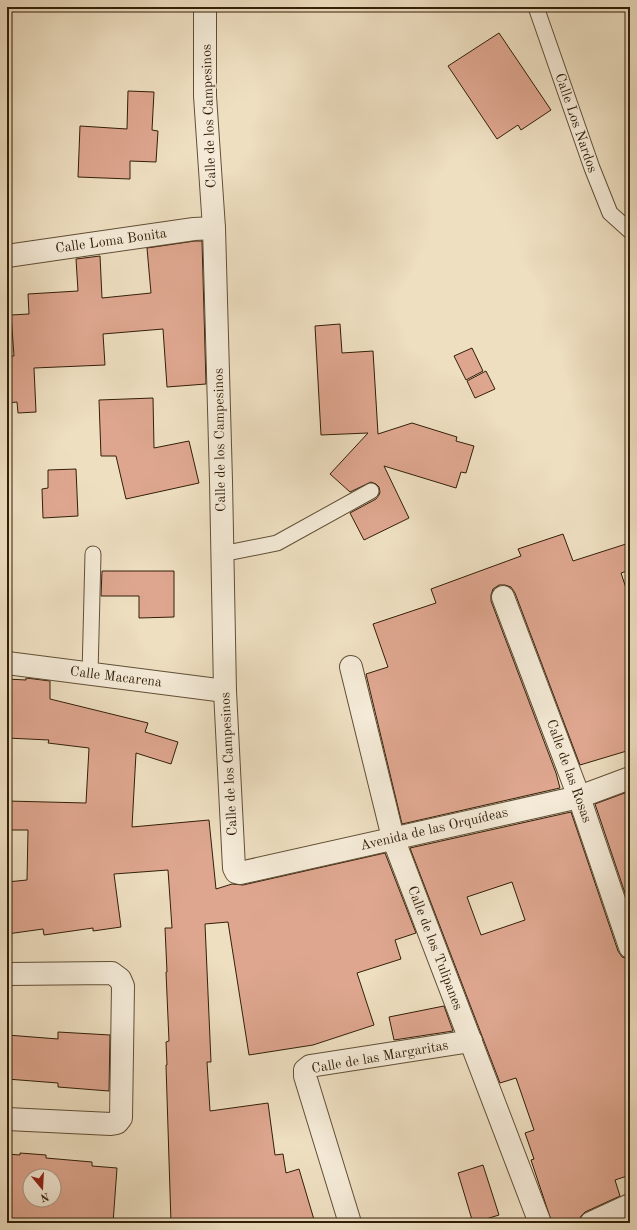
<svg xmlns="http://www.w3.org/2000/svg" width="637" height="1230" viewBox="0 0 637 1230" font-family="'Old Standard TT',serif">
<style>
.building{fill:#dea68f;stroke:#321f08;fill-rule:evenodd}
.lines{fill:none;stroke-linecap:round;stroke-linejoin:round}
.service-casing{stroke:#614f36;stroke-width:17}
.minor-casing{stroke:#614f36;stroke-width:24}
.service{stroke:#f4ead7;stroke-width:15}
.minor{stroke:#f4ead7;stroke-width:22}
.labels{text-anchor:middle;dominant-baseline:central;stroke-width:3;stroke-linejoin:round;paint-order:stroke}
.street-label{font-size:14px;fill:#321f08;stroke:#f4ead7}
</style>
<rect width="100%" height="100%" fill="#eedfc1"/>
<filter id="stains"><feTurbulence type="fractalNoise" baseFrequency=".005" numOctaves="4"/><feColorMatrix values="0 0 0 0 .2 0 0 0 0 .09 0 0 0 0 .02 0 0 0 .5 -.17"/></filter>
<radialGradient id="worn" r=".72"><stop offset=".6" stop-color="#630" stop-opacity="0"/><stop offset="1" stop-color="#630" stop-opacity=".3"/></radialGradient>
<g class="building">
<polygon points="499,33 551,110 521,130 518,125 497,139 448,66"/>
<polygon points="128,91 154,92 152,130 158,131 156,162 130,161 130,179 78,177 80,126 127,129"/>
<polygon points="195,241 202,241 206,384 167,387 163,329 103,334 105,365 34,368 36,412 18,413 17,402 7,403 7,356 14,356 11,315 29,314 28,294 78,291 76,259 100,256 102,298 151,293 147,248"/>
<polygon points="340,324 342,353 373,351 378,434 412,423 457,437 456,441 474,446 466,473 461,472 456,488 384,466 409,518 364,540 350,513 376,499 379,495 380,492 379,487 376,484 371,482 350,492 330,474 368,433 321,435 315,326"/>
<polygon points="472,348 483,371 466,380 454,356"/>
<polygon points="486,371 495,389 475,398 467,381"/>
<polygon points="153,398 154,448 189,441 199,483 126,499 116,456 101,456 99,400"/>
<polygon points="76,469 78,516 43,518 42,489 48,488 48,470"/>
<polygon points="563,534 573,561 626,544 630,558 630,570 621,573 630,600 630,750 580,765 515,593 511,587 505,585 499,585 493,589 491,595 491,601 556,773 560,788 402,824 366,674 388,667 373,624 436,603 431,589 521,556 518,549"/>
<polygon points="102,571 174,571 174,617 139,618 139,596 101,596"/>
<polygon points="26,678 50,681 50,699 148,723 145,732 178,742 171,764 136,753 132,827 209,820 216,889 232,884 243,885 385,853 416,933 395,940 401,959 357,973 374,1025 313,1045 249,1055 228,922 205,924 211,1062 207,1062 210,1111 268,1103 275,1155 283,1154 286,1173 299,1169 315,1223 171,1223 166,1065 167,1065 166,1042 169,1041 166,972 167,972 165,928 172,928 168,870 114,874 121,927 93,931 93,928 44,935 43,929 7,934 7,882 27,880 28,830 7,830 7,801 86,803 89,748 48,743 49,740 7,738 7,679 26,680"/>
<polygon points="630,791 630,908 595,804"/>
<path d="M571,812L618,951L622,957L630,959V1175L615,1180L620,1196L585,1212L581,1216L579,1223H552L531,1160L534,1159L525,1133L534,1130L516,1078L500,1083L410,848ZM512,882L525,920L481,935L467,897Z"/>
<polygon points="444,1006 453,1031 394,1040 389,1017"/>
<polygon points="58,1032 110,1035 109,1091 58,1087 58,1083 7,1079 7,1035 58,1039"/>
<path d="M20,1153L46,1155V1158L92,1162V1166L117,1168L113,1223H7V1154L20,1155ZM30,1176H54V1200H30Z"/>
<polygon points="483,1165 499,1215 473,1223 458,1173"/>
</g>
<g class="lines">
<defs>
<g id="service">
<polyline points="536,7 592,168 610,213 630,231"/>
<polyline points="222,554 277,543 371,491"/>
<polyline points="90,674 93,554"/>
</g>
<g id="minor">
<polyline points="205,7 205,96 214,228 221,481 225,691 234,868 236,872 240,873 579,797 630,778"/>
<polyline points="7,256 194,229 214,228"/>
<polyline points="503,597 579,797 630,947"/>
<polyline points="7,663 225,691"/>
<polyline points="351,667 393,838 540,1223"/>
<polyline points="7,974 112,973 120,979 123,986 121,1118 117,1123 111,1124 7,1119"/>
<polyline points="350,1223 305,1076 305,1070 310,1066 471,1041"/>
<polyline points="591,1223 630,1205"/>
</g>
</defs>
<use href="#service" class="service-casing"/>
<use href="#minor" class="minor-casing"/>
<use href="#service" class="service"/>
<use href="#minor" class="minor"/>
</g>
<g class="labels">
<g class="street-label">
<text transform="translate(209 116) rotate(-92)">Calle de los Campesinos</text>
<text transform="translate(576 123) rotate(71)">Calle Los Nardos</text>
<text transform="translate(111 241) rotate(-8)">Calle Loma Bonita</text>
<text transform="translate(220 440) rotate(-91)">Calle de los Campesinos</text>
<text transform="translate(116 677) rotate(7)">Calle Macarena</text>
<text transform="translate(229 764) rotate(-93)">Calle de los Campesinos</text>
<text transform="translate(569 771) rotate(70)">Calle de las Rosas</text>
<text transform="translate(434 829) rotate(-13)">Avenida de las Orquídeas</text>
<text transform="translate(435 948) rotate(69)">Calle de los Tulipanes</text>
<text transform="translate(380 1057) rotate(-10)">Calle de las Margaritas</text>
</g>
</g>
<rect width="637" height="1230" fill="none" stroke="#eedfc1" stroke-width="24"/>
<rect x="8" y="8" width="621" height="1214" fill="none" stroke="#321f08" stroke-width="2"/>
<rect x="12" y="12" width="613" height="1206" fill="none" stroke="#321f08"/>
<g transform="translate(42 1188) rotate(162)"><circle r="19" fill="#f4ead7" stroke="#a69984"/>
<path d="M0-3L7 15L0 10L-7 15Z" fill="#8f2418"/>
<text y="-6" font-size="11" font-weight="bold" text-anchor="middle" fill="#321f08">N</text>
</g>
<rect width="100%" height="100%" filter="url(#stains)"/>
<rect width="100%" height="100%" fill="url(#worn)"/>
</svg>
